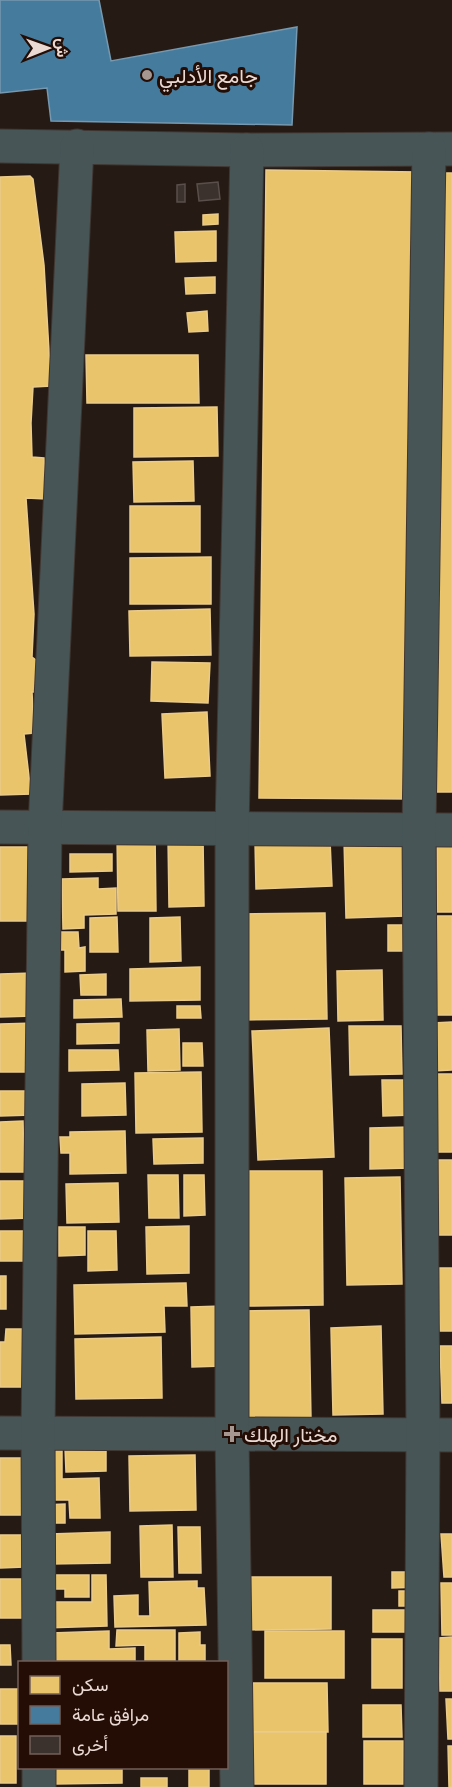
<svg xmlns="http://www.w3.org/2000/svg" width="452" height="1787" viewBox="0 0 452 1787" font-family="'Exo 2',Vazirmatn,sans-serif">
<style>
.homes{fill:#e9c46a;stroke:#eacb8a;stroke-width:1.5}
.public{fill:#457b9d;stroke:#7798ae;stroke-width:1.5}
.building{fill:#3c322d;stroke:#5a4f4a;stroke-width:1.5}
.lines{fill:none;stroke-linecap:round;stroke-linejoin:round}
.minor-casing{stroke:#403631;stroke-width:35}
.minor{stroke:#475557;stroke-width:33}
.poi-dot{fill:#a69791;stroke:#230d05;stroke-width:2}
.labels{text-anchor:middle;dominant-baseline:central;stroke-width:6;stroke-linejoin:round;paint-order:stroke}
.poi-label{font-size:20px;fill:#ebdad4;stroke:#230d05;text-anchor:start}
</style>
<rect width="100%" height="100%" fill="#261a14"/>
<g class="homes">
<polygon points="266,170 419,172 412,799 259,798"/>
<polygon points="441,173 452,173 452,792 435,792"/>
<polygon points="30,176 33,179 44,265 51,386 33,387 31,423 32,457 44,458 46,499 26,498 34,614 32,657 41,664 42,692 32,692 34,733 24,734 31,794 0,795 0,177"/>
<polygon points="218,214 218,224 203,225 203,215"/>
<polygon points="216,231 216,261 176,262 175,232"/>
<polygon points="215,277 215,293 186,294 185,278"/>
<polygon points="207,311 208,331 189,332 187,313"/>
<polygon points="86,355 198,355 199,403 87,403"/>
<polygon points="217,407 218,456 134,457 134,408"/>
<polygon points="193,461 194,501 134,502 133,462"/>
<rect x="130" y="506" width="70" height="46"/>
<polygon points="211,557 211,604 130,604 130,558"/>
<polygon points="210,609 211,655 130,656 129,611"/>
<polygon points="152,662 210,663 208,703 151,701"/>
<polygon points="207,712 210,776 165,778 162,714"/>
<polygon points="155,833 156,911 118,911 117,834"/>
<polygon points="168,838 203,838 204,906 169,907"/>
<polygon points="402,838 405,916 346,918 344,840"/>
<polygon points="330,840 332,886 256,889 255,842"/>
<polygon points="437,842 452,843 452,912 437,912"/>
<polygon points="0,847 29,847 30,921 0,921"/>
<polygon points="70,854 112,854 112,871 70,872"/>
<polygon points="98,878 98,889 116,888 116,914 84,915 84,928 63,929 62,879"/>
<polygon points="325,913 327,1019 242,1020 241,914"/>
<polygon points="437,916 452,916 452,1015 436,1015"/>
<polygon points="117,917 118,952 90,952 90,918"/>
<polygon points="180,917 181,961 150,962 150,918"/>
<polygon points="388,925 413,925 414,951 388,951"/>
<polygon points="54,932 78,932 79,948 85,947 85,971 65,972 65,950 54,950"/>
<polygon points="200,967 200,1000 130,1001 130,969"/>
<polygon points="382,970 383,1020 338,1021 337,971"/>
<polygon points="33,973 33,1016 0,1017 0,974"/>
<polygon points="106,974 106,995 81,995 80,975"/>
<polygon points="121,999 122,1017 74,1018 74,1000"/>
<polygon points="177,1006 200,1006 201,1018 177,1018"/>
<polygon points="452,1022 452,1070 433,1071 433,1023"/>
<polygon points="35,1023 36,1072 0,1072 0,1024"/>
<polygon points="119,1023 119,1043 77,1044 77,1024"/>
<polygon points="349,1026 401,1026 402,1074 350,1075"/>
<polygon points="329,1028 334,1157 258,1160 252,1031"/>
<polygon points="179,1029 180,1070 148,1071 147,1030"/>
<polygon points="183,1043 202,1043 203,1066 183,1066"/>
<polygon points="69,1050 118,1050 119,1070 69,1071"/>
<polygon points="201,1072 202,1132 136,1133 135,1073"/>
<rect x="429" y="1074" width="23" height="78"/>
<polygon points="382,1080 412,1080 413,1115 383,1116"/>
<polygon points="125,1083 126,1115 82,1116 82,1084"/>
<polygon points="0,1091 32,1091 32,1115 0,1116"/>
<polygon points="23,1121 24,1172 0,1172 0,1122"/>
<polygon points="410,1127 411,1168 370,1169 370,1128"/>
<polygon points="125,1131 126,1173 70,1174 70,1153 61,1153 60,1137 70,1137 70,1132"/>
<polygon points="203,1138 203,1163 154,1164 153,1139"/>
<polygon points="435,1160 452,1160 452,1235 433,1235"/>
<polygon points="246,1171 322,1171 323,1305 247,1306"/>
<polygon points="148,1175 178,1175 179,1218 149,1218"/>
<polygon points="184,1175 204,1175 205,1215 184,1216"/>
<polygon points="400,1177 402,1284 347,1285 345,1178"/>
<polygon points="0,1181 29,1181 30,1218 0,1219"/>
<polygon points="118,1183 119,1222 67,1223 66,1184"/>
<polygon points="189,1226 189,1273 147,1274 146,1227"/>
<polygon points="59,1227 85,1227 85,1255 59,1256"/>
<rect x="0" y="1231" width="27" height="30"/>
<polygon points="88,1231 116,1231 117,1270 88,1271"/>
<polygon points="438,1268 452,1268 452,1331 440,1331"/>
<rect x="0" y="1276" width="6" height="33"/>
<polygon points="186,1283 187,1306 164,1306 165,1332 75,1334 74,1285"/>
<polygon points="222,1306 223,1366 192,1367 191,1307"/>
<polygon points="309,1310 311,1419 241,1420 239,1311"/>
<polygon points="381,1326 383,1414 333,1415 331,1328"/>
<polygon points="6,1329 23,1329 22,1387 0,1387 0,1342 5,1342"/>
<polygon points="161,1337 162,1398 76,1399 75,1339"/>
<polygon points="440,1346 452,1346 452,1403 442,1403"/>
<polygon points="62,1444 62,1479 99,1478 100,1518 70,1518 69,1500 41,1500 40,1445"/>
<polygon points="106,1447 106,1471 66,1472 65,1448"/>
<polygon points="195,1455 196,1510 130,1511 129,1456"/>
<rect x="0" y="1458" width="34" height="57"/>
<polygon points="65,1504 65,1523 41,1523 41,1505"/>
<polygon points="172,1525 173,1577 141,1577 140,1526"/>
<polygon points="178,1527 200,1527 201,1573 179,1573"/>
<polygon points="110,1532 110,1563 51,1564 50,1534"/>
<polygon points="441,1534 452,1534 452,1577 444,1577"/>
<polygon points="0,1535 23,1535 24,1567 0,1568"/>
<polygon points="392,1572 421,1572 421,1587 392,1588"/>
<polygon points="45,1575 89,1575 89,1597 65,1597 65,1589 45,1589"/>
<polygon points="92,1575 106,1575 107,1626 44,1628 44,1602 92,1602"/>
<polygon points="245,1577 331,1577 331,1629 245,1630"/>
<polygon points="0,1579 27,1579 26,1618 0,1618"/>
<polygon points="197,1581 197,1588 204,1588 206,1625 115,1627 114,1596 138,1595 138,1616 150,1616 149,1582"/>
<polygon points="441,1583 452,1583 452,1635 442,1635"/>
<rect x="399" y="1591" width="14" height="15"/>
<rect x="373" y="1610" width="40" height="22"/>
<polygon points="117,1630 175,1630 175,1662 145,1662 145,1645 116,1646"/>
<polygon points="109,1631 109,1649 135,1648 135,1662 51,1662 51,1633"/>
<rect x="265" y="1631" width="79" height="47"/>
<polygon points="200,1632 200,1645 205,1645 205,1662 179,1662 179,1633"/>
<polygon points="452,1637 452,1691 440,1691 439,1638"/>
<rect x="372" y="1639" width="30" height="49"/>
<polygon points="0,1645 10,1645 11,1665 0,1665"/>
<polygon points="238,1683 327,1683 328,1732 238,1732"/>
<rect x="0" y="1689" width="20" height="35"/>
<polygon points="446,1699 452,1699 452,1739 448,1739"/>
<polygon points="363,1705 401,1705 402,1737 363,1737"/>
<polygon points="253,1732 326,1732 326,1784 254,1784"/>
<rect x="0" y="1736" width="16" height="47"/>
<rect x="364" y="1741" width="39" height="43"/>
<polygon points="448,1746 452,1746 452,1787 449,1787"/>
<polygon points="55,1768 122,1768 122,1783 55,1784"/>
<rect x="189" y="1768" width="20" height="19"/>
<rect x="141" y="1778" width="26" height="9"/>
</g>
<polygon class="public" points="0,0 99,0 111,61 297,27 292,125 51,121 47,88 0,93"/>
<g class="building">
<polygon points="218,182 220,199 199,201 197,184"/>
<polygon points="185,184 185,202 177,202 177,185"/>
</g>
<g class="lines">
<defs>
<g id="minor">
<polyline points="0,146 247,150 450,149"/>
<polyline points="0,827 452,830"/>
<polyline points="0,1433 452,1435"/>
<polyline points="39,1662 38,1432 45,827 77,146"/>
<polyline points="39,1768 39,1787"/>
<polyline points="237,1787 232,1435 232,828 247,150"/>
<polyline points="421,1787 423,1435 419,830 429,149"/>
</g>
</defs>
<use href="#minor" class="minor-casing"/>
<use href="#minor" class="minor"/>
</g>
<g class="poi-dot">
<circle cx="147" cy="75" r="6"/>
<path d="M229 1425h6v6h6v6h-6v6h-6v-6h-6v-6h6z"/>
</g>
<g class="labels">
<g class="poi-label">
<text x="159" y="75">جامع الأدلبي</text>
<text x="244" y="1434">مختار الهلك</text>
</g>
</g>
<rect x="18" y="1661" width="210" height="108" fill="#230d05" stroke="#735f58" stroke-width="1.5"/>
<rect x="30" y="1676" width="30" height="18" fill="#e9c46a" stroke="#735f58" stroke-width="1.5"/>
<text x="72" y="1691" font-size="18" fill="#ebdad4">سكن</text>
<rect x="30" y="1706" width="30" height="18" fill="#457b9d" stroke="#735f58" stroke-width="1.5"/>
<text x="72" y="1721" font-size="18" fill="#ebdad4">مرافق عامة</text>
<rect x="30" y="1736" width="30" height="18" fill="#3c322d" stroke="#735f58" stroke-width="1.5"/>
<text x="72" y="1751" font-size="18" fill="#ebdad4">أخرى</text>
<g transform="translate(48 48) rotate(89)" stroke="#230d05" stroke-width="4.5" paint-order="stroke">
<path d="M0-4.5L10 22L0 15L-10 22Z" fill="#ebdad4"/>
<text y="-9" font-size="16" font-weight="bold" text-anchor="middle" fill="#ebdad4">ش</text>
</g>
</svg>
